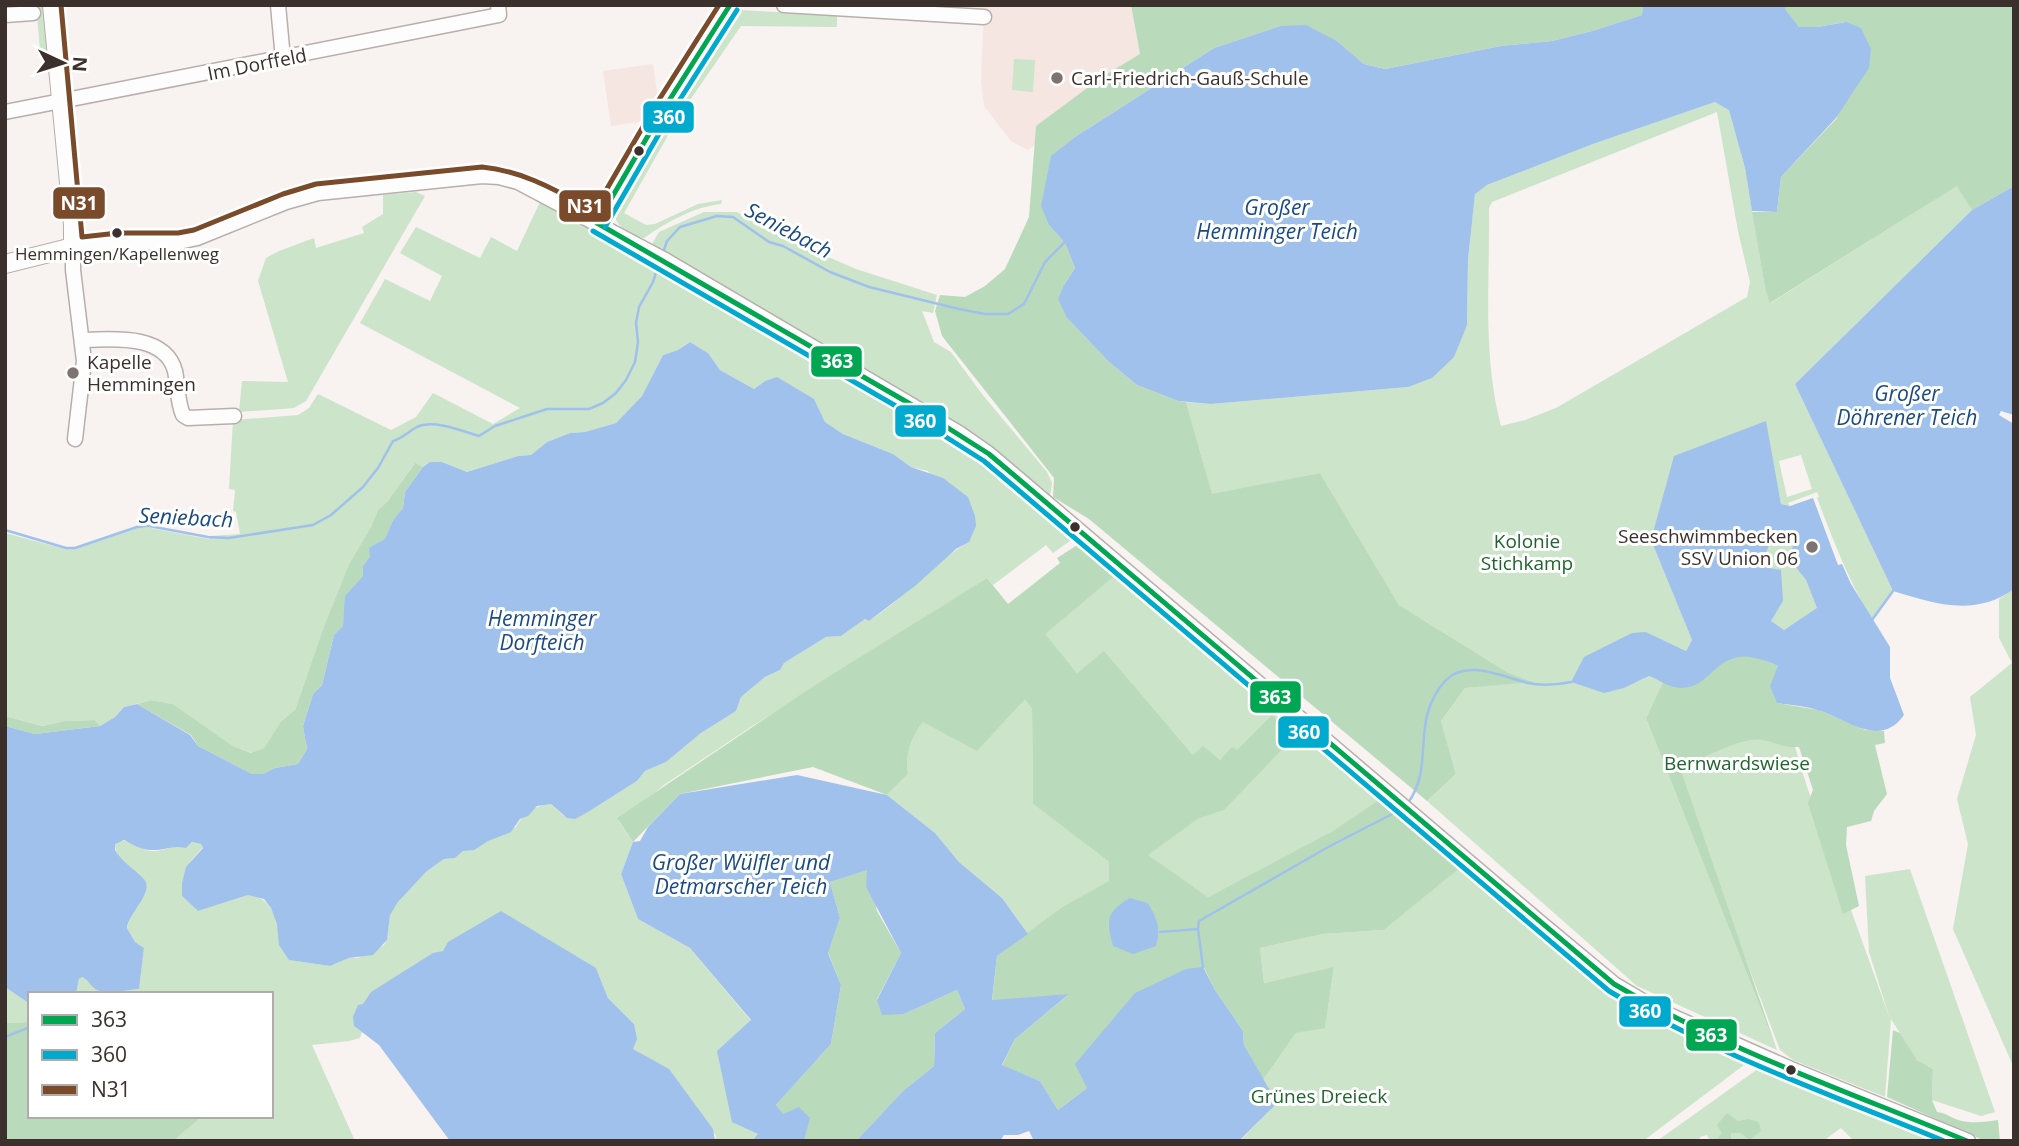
<svg xmlns="http://www.w3.org/2000/svg" width="2019" height="1146" viewBox="0 0 2019 1146" font-family="'Open Sans',sans-serif">
<style>
.built{fill:#f6e6e1}
.green{fill:#cbe4ca;fill-rule:evenodd}
.forest{fill:#badbbb}
.water{fill:#a0c1ec;fill-rule:evenodd}
.lines{fill:none;stroke-linecap:round;stroke-linejoin:round}
.stream{stroke:#a0c1ec;stroke-width:2.5}
.minor-casing{stroke:#b7afac;stroke-width:17}
.major-casing{stroke:#b7afac;stroke-width:20}
.minor{stroke:#fefdfd;stroke-width:14}
.major{stroke:#fefdfd;stroke-width:18}
.bus-1-casing{stroke:#fff;stroke-width:10}
.bus-2-casing{stroke:#fff;stroke-width:10}
.bus-3-casing{stroke:#fff;stroke-width:10}
.bus-1{stroke:#00a651;stroke-width:5}
.bus-2{stroke:#00a9ce;stroke-width:5}
.bus-3{stroke:#7a4b2a;stroke-width:5}
.poi-dot{fill:#7d7471;stroke:#fff;stroke-width:2.5}
.bus-dot{fill:#3b302c;stroke:#fff;stroke-width:2.5}
.labels{text-anchor:middle;dominant-baseline:central;stroke-width:6;stroke-linejoin:round;paint-order:stroke}
.bus-label{font-size:17px;fill:#3b302c;stroke:#fff}
.street-label{font-size:19px;fill:#3b302c;stroke:#fff}
.poi-label{font-size:19px;fill:#3b302c;stroke:#fff;text-anchor:start}
.park-label{font-size:19px;fill:#21642e;stroke:#fff}
.water-label{font-size:21px;font-style:italic;fill:#194a83;stroke:#fff}
.line-badge{stroke:#fff;stroke-width:2.5}
.badge-label{font-size:19px;text-anchor:middle;font-weight:bold;fill:#fff}
</style>
<rect width="100%" height="100%" fill="#f8f2f0"/>
<g class="built">
<polygon points="896,5 1131,5 1140,54 1064,123 1028,150 1011,141 984,106 981,80 984,11"/>
<polygon points="653,64 658,99 646,121 611,126 603,71"/>
</g>
<g class="green">
<polygon points="36,5 46,5 51,59 41,60"/>
<path d="M740,10L837,15V27L741,26L679,116L624,213L646,225L655,224L698,204L722,200L721,204C693,207 667,222 644,238C629,235 613,225 614,209L643,158H645L648,153L646,152L666,118Z"/>
<polygon points="1014,59 1035,60 1033,92 1012,90"/>
<path d="M1715,102L1729,109L1745,168L1765,288L1771,303L1958,185L1972,210L1795,384L1893,591L1872,620C1848,579 1834,542 1817,498L1819,497L1817,492L1788,503L1790,506L1781,504L1765,422L1651,540L1692,640L1686,651L1646,632L1571,681C1608,697 1614,693 1649,676L1663,682L1646,718L1777,1050L1637,986L1427,801L1456,774L1441,721L1465,688L1531,681L1507,672L1399,605L1320,473L1212,495L1186,402L1211,404L1408,387L1467,325L1468,260L1475,193L1487,185L1593,144ZM1717,112L1738,231L1750,282L1747,297L1556,408L1525,420L1501,426C1482,354 1490,281 1489,208L1492,202ZM1801,455L1812,489L1787,497L1779,461Z"/>
<polygon points="416,192 425,196 306,401 294,408 239,412 242,381 288,382 258,281 266,258 279,251 314,238 316,248 364,233 362,227 383,214 383,195"/>
<path d="M540,202L683,277L956,439L985,458L1077,536L1053,553L1046,545L993,585L987,578L751,727L664,785L619,822L633,842L621,874L638,919L690,948L751,1021L759,1134L752,1141H715L716,1136L669,1070L633,1049L634,1024L608,998L596,968L446,947L443,951L371,992L354,1026L362,1032L360,1038L349,1041L312,1045L355,1141H173L198,1120V1116H271V994H76L79,979L82,977L89,981L95,988H139L144,948L135,942L127,928L143,878C132,870 115,859 115,844C126,834 138,851 152,851C165,851 169,845 186,848L192,842L201,844L203,847L190,862L182,896L198,911L248,895C269,896 277,916 280,935C280,939 279,943 280,946C283,950 287,955 290,960L330,966L349,958H358L384,945L387,940L390,914L398,902L427,871L444,859L455,858L463,851L516,827C522,815 537,804 551,804L564,816L588,812L637,781L645,771L666,762L701,733L736,711L741,697L765,677L780,670L784,663L826,637L841,636L865,619L869,621C905,598 932,563 969,542L928,471L911,467L893,454L843,434L825,422L814,399L765,381L754,389L720,370L708,353L690,342L678,350L663,355L642,396L616,423L585,432L570,433L547,442L531,455L518,456L467,472L442,462H430L423,467L414,464L387,502L378,510L371,527L349,564L324,626L295,710L281,721L264,748L252,753L233,746L173,704L151,700L124,707L115,717L100,726L95,720L65,721L44,726L5,716V533L65,549H75L138,528H150L209,539L210,536L240,534L236,512L233,511L235,490L229,489L233,420L298,415L309,408L318,394L391,430L416,417L433,393L493,424L520,408L360,323L385,279L430,301L442,276L400,253L416,227L480,258L491,237L517,251Z"/>
<polygon points="704,212 737,212 779,236 856,269 937,295 933,313 922,311 934,342 951,352 982,394 1047,472 1052,483 1050,496 980,438 652,244 659,232"/>
<polygon points="1775,532 1795,534 1790,560 1806,580 1818,609 1784,630 1770,621 1769,568 1765,555"/>
<polygon points="1117,574 1383,797 1334,831 1208,897 1147,855 1198,819 1224,810 1236,751 1219,760 1193,755 1104,652 1077,673 1044,634"/>
<polygon points="2014,589 2014,1068 1953,929 1968,844 1957,799 1976,735 1970,697 2012,663 1999,638 1999,599"/>
<path d="M1025,698L1032,709L1033,804L1109,862L1110,881L1062,907L1028,934L1002,898L959,862L935,833L887,795L908,774C905,754 911,738 923,722Z"/>
<polygon points="1783,707 1807,787 1890,1019 1869,952 1865,876 1910,869 1995,1112 1981,1116 1932,1100 1933,1069 1917,1060 1891,1019 1885,1097 1793,1060 1780,1050 1654,717"/>
<polygon points="1463,865 1590,971 1754,1052 1748,1062 1643,1141 1240,1141 1276,1103 1263,1080 1296,1033 1325,1027 1334,968 1264,983 1260,948 1323,934 1384,930"/>
<polygon points="5,987 30,1004 30,1022 5,1023"/>
<polygon points="1762,1066 1943,1141 1854,1141 1841,1128 1823,1141 1732,1141 1731,1133 1741,1133 1747,1119 1738,1121 1715,1141 1710,1141 1707,1135 1700,1137 1699,1141 1657,1141"/>
</g>
<g class="forest">
<polygon points="1131,5 1643,5 1642,15 1592,31 1552,41 1501,46 1385,69 1364,64 1337,41 1280,26 1214,48 1075,137 1051,157 1049,225 1065,243 1075,268 1064,285 1067,318 1109,362 1137,385 1178,401 1186,402 1212,494 1320,473 1399,605 1507,672 1533,682 1465,688 1441,721 1456,774 1427,801 1089,519 1053,497 1054,478 942,336 935,311 940,295 965,297 985,286 1005,269 1029,217 1036,126 1102,77 1140,54"/>
<polygon points="1787,5 2014,5 2014,186 1972,210 1957,186 1770,303 1765,288 1752,212 1777,212 1781,177 1837,118 1845,22 1817,27 1799,27 1784,9"/>
<polygon points="415,463 423,467 405,492 403,508 393,520 385,540 370,556 363,566 363,576 346,596 343,627 334,635 322,685 313,694 303,726 307,749 298,764 275,768 263,774 252,774 198,746 191,735 137,704 151,700 173,704 233,746 251,753 264,748 281,721 295,710 324,626 349,564 371,527 378,510 387,502"/>
<path d="M1082,542L1117,574L1045,634L1077,673L1104,651L1193,755L1203,746L1220,760L1232,747L1237,750L1272,715L1294,737L1224,810L1198,819L1148,855L1208,897L1333,831L1383,797L1461,867L1384,930L1323,934L1260,948L1264,983L1334,967L1325,1028L1296,1033L1263,1080L1244,1045L1243,1031L1215,990L1204,968L1087,1088L1058,1110L1040,1081L1002,1066L1015,1039L1068,995L992,1001L997,956L1062,907L1109,881V862L1033,804L1032,709L1025,699L977,751L923,722C911,738 905,754 908,774L887,795L813,767L680,794L633,842L617,818L809,689L987,578L1008,604L1060,563L1057,558Z"/>
<path d="M1755,656L1778,666L1777,703L1819,710L1865,730L1884,731L1885,743L1875,745L1887,794L1874,811L1871,821L1847,827L1846,845L1859,906L1843,914L1808,803L1813,790L1799,747C1780,748 1778,742 1762,740C1742,736 1700,760 1680,768L1777,1050L1646,718L1663,682C1700,698 1701,673 1727,659C1734,655 1747,657 1755,656Z"/>
<polygon points="5,716 43,726 65,721 95,720 100,726 35,734 5,726"/>
<polygon points="868,869 877,911 901,953 877,999 904,1014 957,990 965,1009 935,1033 934,1066 903,1091 856,1141 804,1141 809,1118 783,1115 776,1105 831,1044 841,985 828,952 840,918 830,882"/>
<polygon points="30,1022 30,1116 198,1116 198,1120 173,1141 5,1141 5,1023"/>
<path d="M1893,1030L1900,1033L1917,1060L1933,1069L1932,1100L1937,1112C1946,1113 1950,1117 1958,1120C1971,1124 1986,1122 1998,1120L2000,1141H1985L1887,1097Z"/>
<polygon points="1727,1113 1738,1121 1747,1119 1759,1122 1761,1131 1749,1140 1741,1133 1731,1133 1732,1141 1715,1141 1722,1133 1717,1125"/>
</g>
<g class="water">
<polygon points="1643,5 1787,5 1785,9 1799,27 1817,27 1846,22 1861,28 1871,49 1869,68 1836,118 1781,177 1777,212 1752,211 1745,168 1729,110 1715,102 1593,144 1487,185 1475,194 1468,260 1467,325 1454,357 1432,378 1408,387 1211,404 1178,401 1137,385 1109,362 1067,318 1058,299 1064,285 1075,268 1065,243 1049,225 1041,206 1051,156 1075,137 1214,48 1280,26 1306,25 1337,41 1364,64 1385,69 1501,46 1552,41 1592,31 1642,15"/>
<path d="M2014,186V415L2001,411L1999,415L2014,424V589C1975,617 1935,604 1893,591L1795,384L1972,210Z"/>
<path d="M690,342L708,353L720,370L754,389L765,381L777,377L814,399L825,422L843,434L893,454L911,467L943,478L968,497L975,516L976,526L969,542L956,549L915,586L869,621L865,619L841,636L826,637L784,663L780,670L765,677L741,697L736,711L701,733L666,762L645,771L637,781L588,812L575,819L567,818L551,804L537,806L528,816L520,819L511,832L488,841L474,850L463,851L455,858L444,859L427,871L398,902L390,915L387,940L373,955L349,958L330,966L289,960L279,945L277,924L271,908L264,899L248,895L198,911L182,896V883L186,867L203,848L201,844L192,842L186,848C169,845 164,851 151,850C141,850 132,844 124,840L115,844V850C122,862 133,868 143,878C156,891 129,912 127,928L135,942L144,948L139,989C128,989 103,996 94,988C89,984 89,980 82,977L79,979L76,994H30V1004L5,987V726L35,734L100,726L115,717L124,707L137,704L190,735L198,746L252,774H263L275,768L298,764L307,749L303,726L313,694L322,685L334,635L343,626L345,596L363,576V566L370,556L369,548L385,539L393,520L403,508L405,492L423,467L430,462H442L467,472L518,456L531,455L547,442L570,433L585,432L616,423L642,396L663,355L678,350Z"/>
<path d="M1766,421L1781,504L1790,506L1813,498L1838,565L1842,564L1851,584L1890,647V678L1904,715C1881,748 1849,721 1821,711C1807,706 1791,705 1777,703L1770,686L1778,666C1711,634 1717,696 1674,687C1666,685 1657,679 1649,676L1624,688L1604,693L1571,682L1584,657L1632,633L1646,632L1686,651L1692,640L1651,540L1674,456ZM1775,532H1781L1784,536L1795,534L1790,560L1806,580L1817,608L1784,630L1771,621L1783,601L1781,570L1769,568L1765,555Z"/>
<polygon points="797,775 887,795 935,833 959,862 1002,898 1028,934 997,956 992,1000 1069,994 1015,1039 1002,1065 1040,1081 1058,1110 1087,1088 1075,1064 1135,993 1186,969 1203,967 1215,990 1243,1031 1244,1045 1277,1103 1239,1141 1034,1141 1029,1131 1018,1135 1004,1135 1000,1141 856,1141 903,1091 934,1066 935,1033 965,1009 957,990 904,1014 882,1015 877,1000 901,953 866,887 867,870 830,882 840,918 828,953 841,985 831,1044 776,1105 783,1114 799,1107 810,1118 804,1141 752,1141 758,1134 732,1122 717,1051 751,1020 690,948 638,919 621,874 633,842 640,841 648,827 680,794"/>
<path d="M1130,898L1148,903C1157,919 1161,928 1156,946L1133,954L1113,946C1106,920 1106,912 1130,898Z"/>
<polygon points="501,911 596,968 608,998 634,1024 637,1039 633,1049 669,1069 713,1129 715,1141 450,1141 379,1045 354,1026 353,1017 358,1005 363,1004 371,992 433,953 443,951 448,942"/>
</g>
<g class="lines">
<g class="stream">
<polyline points="663,253 667,241 680,227 717,216 733,217 769,242 783,246 830,272 869,287 959,309 985,314 1008,314 1024,304 1045,262 1065,242"/>
<path d="M5,530L66,548H75L137,527L149,526L208,537L229,538L313,525L331,515L363,487L378,468L393,441C403,438 409,431 417,427C434,419 462,431 479,436L495,426L547,409H589L603,403L616,393L626,380L635,362L638,342L636,323L639,307L653,282L659,263"/>
<polyline points="1872,620 1893,591"/>
<path d="M1408,803C1436,764 1409,722 1445,681C1466,658 1503,677 1528,683C1542,686 1556,685 1571,682"/>
<polyline points="1160,932 1198,929"/>
<polyline points="1203,967 1198,929 1199,921 1330,846 1400,810"/>
<polyline points="5,1037 30,1027"/>
</g>
<defs>
<g id="minor">
<polyline points="278,5 283,59"/>
<polyline points="784,5 984,17"/>
<polyline points="5,15 33,13"/>
<polyline points="5,112 499,15 498,5"/>
<polyline points="597,223 663,110 730,5"/>
<path d="M83,340C114,339 165,334 175,371C178,385 177,401 183,415L188,418L234,416"/>
<polyline points="75,439 84,361 73,270 73,247 118,242 179,242 197,238 286,202 318,193 482,176 499,177 518,182 665,260 959,433 989,454 1537,920 1614,984 1658,1010 1791,1069 1968,1141"/>
</g>
<polyline id="major" points="5,264 73,247 73,225 52,5"/>
</defs>
<use href="#minor" class="minor-casing"/>
<use href="#major" class="major-casing"/>
<use href="#minor" class="minor"/>
<use href="#major" class="major"/>
<defs>
<g id="bus-1">
<path d="M597,223L912,405L989,454L1614,984C1724,1049 1849,1092 1967,1141"/>
<polyline points="597,223 663,110 730,5"/>
</g>
<g id="bus-2">
<polyline points="605,227 670,115 737,10"/>
<path d="M593,231L908,413L984,461L1609,991C1714,1054 1832,1095 1944,1141"/>
</g>
<path id="bus-3" d="M61,5L82,237L118,233H178L194,230L283,194L316,184L482,167C524,171 557,191 594,211L655,106L719,5"/>
</defs>
<use href="#bus-1" class="bus-1-casing"/>
<use href="#bus-2" class="bus-2-casing"/>
<use href="#bus-3" class="bus-3-casing"/>
<use href="#bus-1" class="bus-1"/>
<use href="#bus-2" class="bus-2"/>
<use href="#bus-3" class="bus-3"/>
</g>
<g class="poi-dot">
<circle cx="1057" cy="78" r="7"/>
<circle cx="73" cy="373" r="7"/>
<circle cx="1812" cy="547" r="7"/>
</g>
<g class="bus-dot">
<circle cx="639" cy="151" r="6"/>
<circle cx="117" cy="233" r="6"/>
<circle cx="1075" cy="527" r="6"/>
<circle cx="1791" cy="1070" r="6"/>
</g>
<g class="labels">
<g class="bus-label">
<text x="117" y="253">Hemmingen/Kapellenweg</text>
</g>
<g class="street-label">
<text transform="translate(257 64) rotate(-11)">Im Dorffeld</text>
</g>
<g class="poi-label">
<text x="1071" y="78">Carl-Friedrich-Gauß-Schule</text>
<text x="87" y="362">Kapelle<tspan x="87" dy="22">Hemmingen</tspan></text>
<text x="1798" y="536" text-anchor="end">Seeschwimmbecken<tspan x="1798" dy="22">SSV Union 06</tspan></text>
</g>
<g class="park-label">
<text x="1527" y="541">Kolonie<tspan x="1527" dy="22">Stichkamp</tspan></text>
<text x="1737" y="763">Bernwardswiese</text>
<text x="1319" y="1096">Grünes Dreieck</text>
</g>
<g class="water-label">
<text x="1277" y="207">Großer<tspan x="1277" dy="24">Hemminger Teich</tspan></text>
<text transform="translate(789 230) rotate(28)">Seniebach</text>
<text x="1907" y="393">Großer<tspan x="1907" dy="24">Döhrener Teich</tspan></text>
<text transform="translate(186 517) rotate(3)">Seniebach</text>
<text x="542" y="618">Hemminger<tspan x="542" dy="24">Dorfteich</tspan></text>
<text x="741" y="862">Großer Wülfler und<tspan x="741" dy="24">Detmarscher Teich</tspan></text>
</g>
</g>
<g class="line-badge">
<rect x="642" y="100" width="53" height="34" rx="7" fill="#00a9ce"/>
<rect x="52" y="186" width="54" height="34" rx="7" fill="#7a4b2a"/>
<rect x="558" y="189" width="54" height="34" rx="7" fill="#7a4b2a"/>
<rect x="810" y="345" width="53" height="33" rx="7" fill="#00a651"/>
<rect x="894" y="404" width="53" height="34" rx="7" fill="#00a9ce"/>
<rect x="1249" y="680" width="53" height="34" rx="7" fill="#00a651"/>
<rect x="1277" y="715" width="53" height="34" rx="7" fill="#00a9ce"/>
<rect x="1618" y="995" width="54" height="33" rx="7" fill="#00a9ce"/>
<rect x="1685" y="1018" width="53" height="34" rx="7" fill="#00a651"/>
</g>
<g class="badge-label">
<text x="669" y="124">360</text>
<text x="79" y="210">N31</text>
<text x="585" y="213">N31</text>
<text x="837" y="368">363</text>
<text x="920" y="428">360</text>
<text x="1275" y="704">363</text>
<text x="1304" y="739">360</text>
<text x="1645" y="1018">360</text>
<text x="1711" y="1042">363</text>
</g>
<rect width="2019" height="1146" fill="none" stroke="#3b302c" stroke-width="14"/>
<rect x="28" y="992" width="245" height="126" fill="#ffffff" stroke="#b1acab" stroke-width="2"/>
<rect x="42" y="1015" width="35" height="10" fill="#00a651" stroke="#b1acab" stroke-width="2"/>
<text x="91" y="1027" font-size="21" fill="#3b302c">363</text>
<rect x="42" y="1050" width="35" height="10" fill="#00a9ce" stroke="#b1acab" stroke-width="2"/>
<text x="91" y="1062" font-size="21" fill="#3b302c">360</text>
<rect x="42" y="1085" width="35" height="10" fill="#7a4b2a" stroke="#b1acab" stroke-width="2"/>
<text x="91" y="1097" font-size="21" fill="#3b302c">N31</text>
<g transform="translate(63 63) rotate(94)" stroke="#ffffff" stroke-width="5" paint-order="stroke">
<path d="M0-5L12 26L0 18L-12 26Z" fill="#3b302c"/>
<text y="-10" font-size="19" font-weight="bold" text-anchor="middle" fill="#3b302c">N</text>
</g>
</svg>
